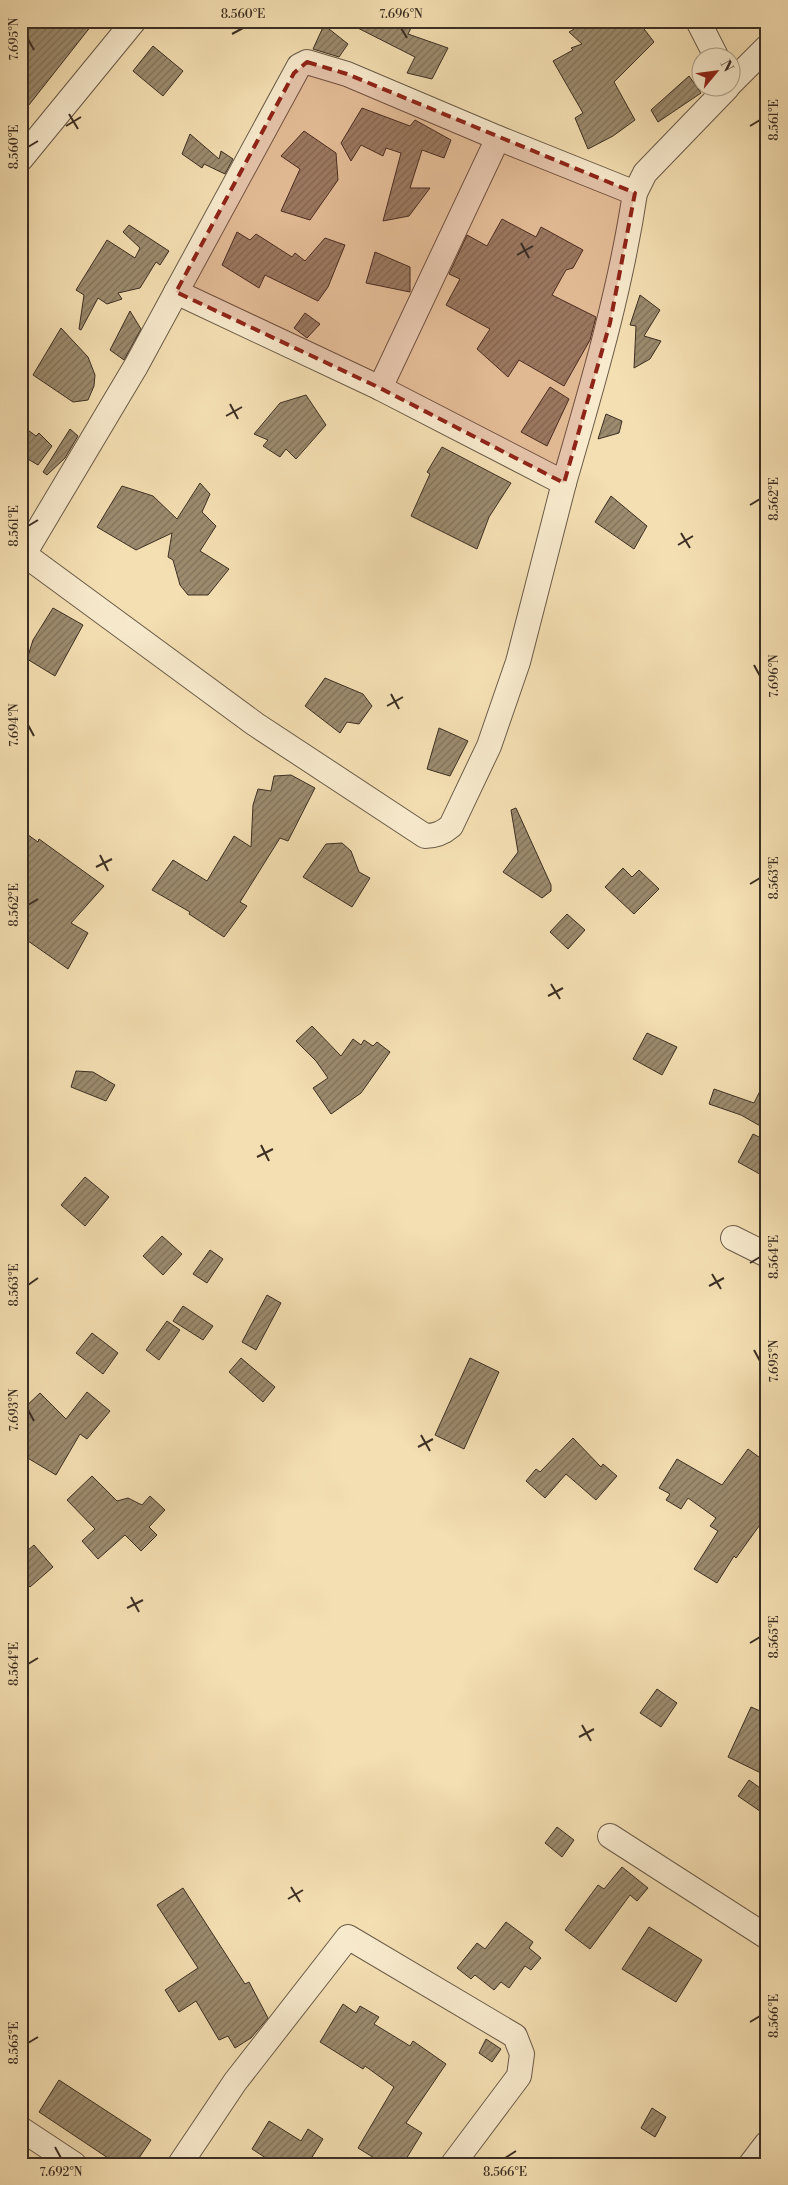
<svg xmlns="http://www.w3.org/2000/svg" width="788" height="2185" viewBox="0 0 788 2185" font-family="'Libre Bodoni',serif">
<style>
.building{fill:url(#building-hatch);stroke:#3c2f24}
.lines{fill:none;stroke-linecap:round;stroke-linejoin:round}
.minor-casing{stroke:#6a5b48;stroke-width:26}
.minor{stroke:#f8eacd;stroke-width:24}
.marked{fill:#8f2418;fill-opacity:0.2;stroke:#8f2418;stroke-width:4;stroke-dasharray:10 6;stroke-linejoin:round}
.ticks{fill:none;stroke:#3c2f24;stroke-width:2}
.neatline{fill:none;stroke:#3c2f24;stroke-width:2}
.ticks-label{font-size:12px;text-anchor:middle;fill:#3c2f24}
</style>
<defs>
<pattern id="building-hatch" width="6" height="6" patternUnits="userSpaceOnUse" patternTransform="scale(1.25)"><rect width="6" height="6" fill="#9c8b6e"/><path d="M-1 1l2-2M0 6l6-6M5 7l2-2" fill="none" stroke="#80725a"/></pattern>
</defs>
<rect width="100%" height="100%" fill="#f4dfb2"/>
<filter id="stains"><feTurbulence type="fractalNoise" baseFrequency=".004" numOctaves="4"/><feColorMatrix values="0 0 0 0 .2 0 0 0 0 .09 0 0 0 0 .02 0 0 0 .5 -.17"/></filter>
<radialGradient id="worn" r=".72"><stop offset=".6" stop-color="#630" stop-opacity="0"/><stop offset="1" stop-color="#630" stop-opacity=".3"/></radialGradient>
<g class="building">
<polygon points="21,21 95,21 21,115"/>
<polygon points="344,21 404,21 412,26 408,34 448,48 432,79 407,73 415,57"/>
<polygon points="588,21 638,21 654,42 614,82 635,120 613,136 588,149 575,118 583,113 553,61 573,50 571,48 582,44 569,32"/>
<polygon points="324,25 348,44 339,57 313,49"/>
<polygon points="153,46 183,71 163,96 133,71"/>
<polygon points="689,76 701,93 658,122 651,110"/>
<polygon points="362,108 410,126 415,120 451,140 444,158 422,150 410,188 430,188 409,216 383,221 401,153 386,148 383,156 361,145 351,161 341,143"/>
<polygon points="304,131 336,153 338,180 310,220 281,211 300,169 281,156"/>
<polygon points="190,134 219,159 221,151 233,159 225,174 204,164 202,168 182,154"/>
<polygon points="502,219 536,237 541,227 583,250 573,268 566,270 552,295 596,317 590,340 564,386 519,360 508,377 477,349 490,329 446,305 460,279 449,274 467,235 487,246"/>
<polygon points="129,225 169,251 160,265 156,262 140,288 118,293 122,299 107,304 98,298 81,330 79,329 84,295 76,290 107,240 135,258 140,248 123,232"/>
<polygon points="237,232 250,240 256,234 292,257 295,253 305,261 325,238 345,245 328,287 318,301 265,275 259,288 222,265"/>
<polygon points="375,252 410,267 410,292 366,283"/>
<polygon points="640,295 660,310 644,336 661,341 650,359 634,368 636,326 630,325"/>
<polygon points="130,311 141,329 124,360 110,350"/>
<polygon points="305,313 320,324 307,338 294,328"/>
<polygon points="61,328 88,357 95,375 94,386 88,400 73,402 33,375"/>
<polygon points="550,387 569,399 547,446 521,432"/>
<polygon points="306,395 326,425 296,459 286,449 280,457 263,446 268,440 254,434 280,403"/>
<polygon points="606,414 622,421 619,433 598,439"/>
<polygon points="21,425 36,436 39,433 52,446 38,465 21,455"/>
<polygon points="70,429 78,436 65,458 47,475 43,472"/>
<polygon points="442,447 511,483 489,517 477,549 411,516 430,474 427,472"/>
<polygon points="200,483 210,494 202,512 216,526 200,551 229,569 208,595 188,595 180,585 173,560 168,557 172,533 136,550 97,527 122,486 153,496 177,519"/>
<polygon points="611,496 647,526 634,549 595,522"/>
<polygon points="53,608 83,625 55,676 27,659 33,640"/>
<polygon points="325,678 363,694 372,706 359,724 347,722 340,733 305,706"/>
<polygon points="439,728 468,741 450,776 427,769"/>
<polygon points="291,775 315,788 288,841 280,838 240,902 247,906 224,937 189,914 190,912 152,890 173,860 207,881 234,836 251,847 253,805 258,789 271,791 274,776"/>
<polygon points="516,808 551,885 551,891 542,898 503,872 518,852 511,810"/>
<polygon points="21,830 38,842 39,839 104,886 71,923 88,933 68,969 21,936"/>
<polygon points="342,843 351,851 359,872 370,878 352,907 303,877 326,844"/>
<polygon points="623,868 632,877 639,870 659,889 634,914 605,887"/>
<polygon points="567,914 585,930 568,949 550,932"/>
<polygon points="312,1026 341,1056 353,1039 361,1045 364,1040 373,1046 377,1042 390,1052 361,1093 331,1114 313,1088 328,1078 316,1061 296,1041"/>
<polygon points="647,1033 677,1047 662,1075 633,1059"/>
<polygon points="76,1071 93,1072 115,1085 106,1101 71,1087"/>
<polygon points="767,1077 767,1118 762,1127 741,1115 709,1104 714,1089 754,1103"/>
<polygon points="753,1134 767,1141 767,1178 738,1162"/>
<polygon points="85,1177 109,1197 85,1226 61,1205"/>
<polygon points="162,1236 182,1254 163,1275 143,1256"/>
<polygon points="210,1250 223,1259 207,1283 193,1274"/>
<polygon points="267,1295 281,1303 256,1350 242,1342"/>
<polygon points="183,1306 213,1326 203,1340 173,1321"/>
<polygon points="167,1321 180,1330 159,1360 146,1350"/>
<polygon points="92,1333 118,1353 103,1374 76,1353"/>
<polygon points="241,1358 275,1387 263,1402 229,1372"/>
<polygon points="470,1358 499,1372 464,1449 435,1435"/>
<polygon points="87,1392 110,1411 87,1439 80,1434 56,1475 21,1454 21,1411 40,1393 66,1419"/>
<polygon points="573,1438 601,1467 603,1464 617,1476 596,1500 566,1474 545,1498 526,1481 536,1469 540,1472"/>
<polygon points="748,1449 767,1463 767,1515 736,1558 734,1556 717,1583 694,1569 718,1531 710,1526 716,1518 688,1498 681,1509 666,1500 670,1494 659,1488 677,1459 722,1485"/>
<polygon points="92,1476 117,1501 128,1498 142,1505 150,1496 165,1510 149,1527 157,1535 141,1551 125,1535 98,1559 82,1541 95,1529 67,1500"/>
<polygon points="34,1545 53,1567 30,1587 21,1577 21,1556"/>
<polygon points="657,1689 677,1703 661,1727 640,1713"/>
<polygon points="751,1707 767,1714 767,1776 728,1757"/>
<polygon points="749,1780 767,1793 767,1816 738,1796"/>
<polygon points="557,1827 574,1840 562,1857 545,1843"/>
<polygon points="622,1867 648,1888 637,1901 630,1895 590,1949 565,1930 598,1885 604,1889"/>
<polygon points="183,1888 245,1984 249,1982 268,2018 251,2038 235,2048 228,2036 219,2040 196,2001 179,2012 165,1990 198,1968 157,1905"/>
<polygon points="506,1922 533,1942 529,1948 541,1958 531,1970 525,1966 509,1988 501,1982 494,1990 475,1975 471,1979 457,1968 477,1943 485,1949"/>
<polygon points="649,1927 702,1960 676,2002 622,1969"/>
<polygon points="343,2004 356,2013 360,2006 379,2017 374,2024 410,2046 413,2041 446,2064 406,2123 422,2133 403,2164 384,2164 358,2148 394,2087 365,2066 363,2069 320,2042"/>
<polygon points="486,2039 501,2049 492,2062 479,2053"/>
<polygon points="59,2080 151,2140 135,2164 117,2164 39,2112"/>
<polygon points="652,2108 666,2117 655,2137 641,2128"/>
<polygon points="269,2121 301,2141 308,2129 323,2139 308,2164 275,2164 252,2149"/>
</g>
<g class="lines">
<defs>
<g id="minor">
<polyline points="698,21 717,58"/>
<polyline points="730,84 767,47"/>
<polyline points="21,159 134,21"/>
<path d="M176,292L380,388L564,483C592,386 620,293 635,193"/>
<polyline points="380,388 498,138"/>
<path d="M21,552L255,724L425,836C436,836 443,833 451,826L489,746L518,662L564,483"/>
<polyline points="24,554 136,366 299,66 307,62 347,74 498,138 635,193 645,173 727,88"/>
<polyline points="733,1238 767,1255"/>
<polyline points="610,1836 767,1937"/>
<polyline points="21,2129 74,2164"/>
<polyline points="180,2164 235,2082 348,1937 515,2036 522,2054 519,2076 453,2164"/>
<polyline points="751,2164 767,2143"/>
</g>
</defs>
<use href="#minor" class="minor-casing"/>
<use href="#minor" class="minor"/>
</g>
<path class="marked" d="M307,62L347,74L635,193L610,323L564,483L380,388L176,292L294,73Z"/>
<path class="ticks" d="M401,28L407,38M232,34L243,28M28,39L34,50M69,114L78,129M66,126L81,117M750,126L760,120M28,147L38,141M521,243L529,258M517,255L533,246M230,404L238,419M226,416L242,407M750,505L760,499M28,526L38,520M681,533L690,548M678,545L693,536M754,665L760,676M391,694L399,709M387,706L403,697M28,725L34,736M100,855L108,871M96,867L112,859M750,884L760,878M28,905L38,899M551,984L560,999M548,996L563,988M261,1145L269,1161M257,1157L273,1149M750,1263L760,1257M712,1274L721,1289M28,1285L38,1278M709,1286L724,1278M754,1350L760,1361M28,1410L34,1421M421,1435L430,1451M418,1447L433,1439M131,1597L139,1612M127,1608L143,1600M750,1643L760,1637M28,1664L38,1658M582,1725L591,1741M579,1737L594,1729M291,1887L300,1902M288,1899L303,1890M750,2022L760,2016M28,2043L38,2037M55,2147L61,2158M505,2158L516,2151"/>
<rect width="788" height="2185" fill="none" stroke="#f4dfb2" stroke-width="55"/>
<g transform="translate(716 72) rotate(61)"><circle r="24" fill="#f8eacd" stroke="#ad9f89"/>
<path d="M0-4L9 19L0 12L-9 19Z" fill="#8f2418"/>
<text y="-8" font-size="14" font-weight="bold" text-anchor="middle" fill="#3c2f24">N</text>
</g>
<rect x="28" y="28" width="732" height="2130" class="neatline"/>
<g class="ticks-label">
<text x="243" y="18">8.560°E</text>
<text x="401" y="18">7.696°N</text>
<text transform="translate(14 39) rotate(-90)" y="4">7.695°N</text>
<text transform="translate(774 120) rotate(-90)" y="4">8.561°E</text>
<text transform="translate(14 147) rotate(-90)" y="4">8.560°E</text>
<text transform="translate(774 499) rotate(-90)" y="4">8.562°E</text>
<text transform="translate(14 526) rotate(-90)" y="4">8.561°E</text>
<text transform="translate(774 676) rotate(-90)" y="4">7.696°N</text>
<text transform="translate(14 725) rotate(-90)" y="4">7.694°N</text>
<text transform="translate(774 878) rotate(-90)" y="4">8.563°E</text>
<text transform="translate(14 905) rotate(-90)" y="4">8.562°E</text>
<text transform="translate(774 1257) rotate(-90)" y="4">8.564°E</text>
<text transform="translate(14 1285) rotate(-90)" y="4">8.563°E</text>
<text transform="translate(774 1361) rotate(-90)" y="4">7.695°N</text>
<text transform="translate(14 1410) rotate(-90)" y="4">7.693°N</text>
<text transform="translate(774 1637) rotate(-90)" y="4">8.565°E</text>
<text transform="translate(14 1664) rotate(-90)" y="4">8.564°E</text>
<text transform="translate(774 2016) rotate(-90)" y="4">8.566°E</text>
<text transform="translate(14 2043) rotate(-90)" y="4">8.565°E</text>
<text x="61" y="2176">7.692°N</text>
<text x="505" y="2176">8.566°E</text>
</g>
<rect width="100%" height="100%" filter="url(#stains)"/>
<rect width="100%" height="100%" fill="url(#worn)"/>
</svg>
